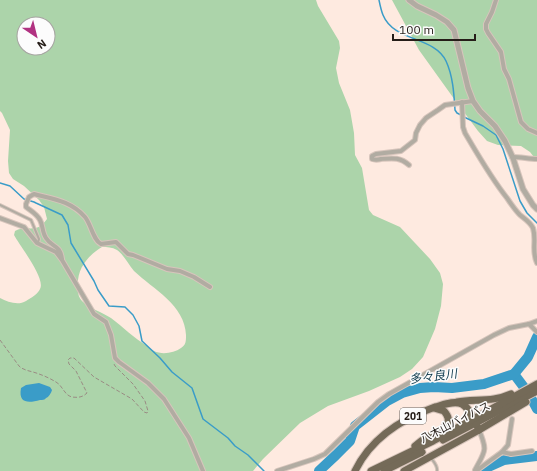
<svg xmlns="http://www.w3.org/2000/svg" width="537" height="471" viewBox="0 0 537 471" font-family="'IBM Plex Sans','Noto Sans JP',sans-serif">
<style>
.green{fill:#acd4aa;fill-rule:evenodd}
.water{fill:#3a9cc8}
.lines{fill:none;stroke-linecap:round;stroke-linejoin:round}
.stream{stroke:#3a9cc8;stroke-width:1.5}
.river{stroke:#3a9cc8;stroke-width:10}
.service-casing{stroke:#d7c5bc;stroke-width:4}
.minor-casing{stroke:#d7c5bc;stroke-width:6}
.tertiary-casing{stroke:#d7c5bc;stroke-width:7}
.trunk-casing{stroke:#d7c5bc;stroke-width:9}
.path{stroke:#9a8c84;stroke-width:1;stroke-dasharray:4 2;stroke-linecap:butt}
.service{stroke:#b1aca2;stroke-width:2}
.minor{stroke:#b1aca2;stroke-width:4}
.tertiary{stroke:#b1aca2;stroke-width:5}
.trunk{stroke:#746a58;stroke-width:7}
.labels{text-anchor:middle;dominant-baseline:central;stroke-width:3;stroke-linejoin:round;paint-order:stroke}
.shield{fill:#fcfcfc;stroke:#66605c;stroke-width:1}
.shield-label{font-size:10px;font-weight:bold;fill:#251d18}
.street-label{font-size:11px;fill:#251d18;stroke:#fcfcfc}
.water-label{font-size:12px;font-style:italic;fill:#0a3649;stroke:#fcfcfc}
</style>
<rect width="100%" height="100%" fill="#feeae0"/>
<g class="green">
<path d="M0,0H316L318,6L339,41L340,48L336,68L339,83L350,110L354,133L355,155L362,168L369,210L373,215L400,227L430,259L440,273L443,284L441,306L435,329L423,357L412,369L400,377L369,391L328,406L300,423L263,459L253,471H0V298C8,302 18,306 26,301C31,298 38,294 40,289C46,279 20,246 14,235L15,231C28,224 36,235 47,219L44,207L39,200L24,186L13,179L9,173L8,161L10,130L2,113L0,111ZM24,24H48V48H24ZM102,247C107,247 112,247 117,250C124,255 128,264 134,271C153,289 185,305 186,335C186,341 186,345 181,348C174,353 162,355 154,351C152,350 149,348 147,346C134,338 123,327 111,318C102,312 90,309 82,301C79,298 78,294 78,290C76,270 86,257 102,247Z"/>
<polygon points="392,0 537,0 537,161 530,152 521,146 498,145 487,141 478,131 452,96 419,50"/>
</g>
<path class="water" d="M39,383L50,387L52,390C51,393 49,397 46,398C45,400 42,400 40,400C29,403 18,404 21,388L26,385Z"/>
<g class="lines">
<g class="stream">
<path d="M379,0C380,5 381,10 383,15C394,42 434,36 446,61C453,76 454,94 455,110L457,113L461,115"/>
<polyline points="464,117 483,126 496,135 503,149 520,201 527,213 537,223"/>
<polyline points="0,183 10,186 24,199 34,202 36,203 62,215 68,225 71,243 94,281 98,290 109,306 125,307 133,315 139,326 142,341 160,358 172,372 192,388 203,419 228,438 235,446 248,455 264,471"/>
</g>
<g class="river">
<polyline points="514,374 529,394 537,409"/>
<polyline points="319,471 336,455 350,441 355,426 387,401 402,393 420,388 434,387 452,388 484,384 514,374 528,357 537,337"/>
<polyline points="485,471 486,468 504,460 537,456"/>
</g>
<defs>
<g id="service">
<path d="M0,205L31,220C32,222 38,237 39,239C39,240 38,241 38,243"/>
<path d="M431,458C434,462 438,466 437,471"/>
</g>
<g id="minor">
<polyline points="496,0 492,12 486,24 486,29 488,33 501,52 504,69 509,79 521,122 528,129 537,133"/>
<path d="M462,102L463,127L465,133C478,155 491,178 507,198C511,204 515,210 520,215C525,219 530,222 533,228C537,241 531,250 537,263"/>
<path d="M512,157C521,157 529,159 537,159"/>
<path d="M409,165C400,157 393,158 381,159C377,160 375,160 372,159V156L376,154L401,151L415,140L416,133L420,125L426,118L438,110L445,105L473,101"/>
<polyline points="0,218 24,227 37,243 56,252 62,260 94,314 106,322 111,335 115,358 119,362 148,383 164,399 189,438 203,471"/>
<path d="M62,259C60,244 52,248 46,238C42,232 43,225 40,220C37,214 31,211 26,207V204L29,197L34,194C53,199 71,201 85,217C91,224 93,240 101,244L116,242L128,254L133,255L167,269L180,271L194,277L210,287"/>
<polyline points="529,324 537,332"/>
<polyline points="502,452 508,445 512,419"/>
<path d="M475,470C485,451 488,451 479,430"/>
<polyline points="277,471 314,459 325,454 378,402 389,394 494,335 509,328 529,324 537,321"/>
<polyline points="476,471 502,452 511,454 532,451"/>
</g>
<polyline id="tertiary" points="409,0 417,6 436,15 447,22 454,30 468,88 473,101 480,111 495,126 505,141 513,158 523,189 533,205 537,209"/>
<g id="trunk">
<path d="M457,402C475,399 494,402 511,394"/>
<polyline points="443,440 537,391"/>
<path d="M415,446C419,443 423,439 428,437C438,431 457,426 444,411L434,408"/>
<path d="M355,471C371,438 401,419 435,407C443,405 454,400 462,404C470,408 475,422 479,430"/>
<polyline points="371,471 433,441 537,384"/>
<polyline points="384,471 422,452"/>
<polyline points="404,471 479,430 526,402"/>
</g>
</defs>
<use href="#service" class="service-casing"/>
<use href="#minor" class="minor-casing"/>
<use href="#tertiary" class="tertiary-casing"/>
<use href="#trunk" class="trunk-casing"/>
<path class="path" d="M0,340L19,366C24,371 32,371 39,374C45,376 51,379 56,382C63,386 64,395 72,397C78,398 83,397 87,393L76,371L69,364L68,360L70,358H74L94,377L132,399L144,412L147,413L148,411L145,401L133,384L115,366L114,364"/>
<use href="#service" class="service"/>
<use href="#minor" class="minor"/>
<use href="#tertiary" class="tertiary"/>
<use href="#trunk" class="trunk"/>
</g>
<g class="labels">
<rect class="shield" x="400" y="408" width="26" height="16" rx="3"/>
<g class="shield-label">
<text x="413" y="416">201</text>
</g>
<g class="street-label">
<text transform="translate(455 422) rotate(-27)">八木山バイパス</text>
</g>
<g class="water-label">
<text transform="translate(433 376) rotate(-7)">多々良川</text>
</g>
</g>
<g transform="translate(36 36) rotate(145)"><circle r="19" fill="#fcfcfc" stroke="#a6a3a1"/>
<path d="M0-3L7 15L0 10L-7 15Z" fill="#b13281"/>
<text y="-6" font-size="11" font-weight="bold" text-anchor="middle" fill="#251d18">N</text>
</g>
<path d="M393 34v6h82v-6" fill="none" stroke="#251d18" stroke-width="2"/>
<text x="399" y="34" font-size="12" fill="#251d18" stroke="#fcfcfc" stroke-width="3" paint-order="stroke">100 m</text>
</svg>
